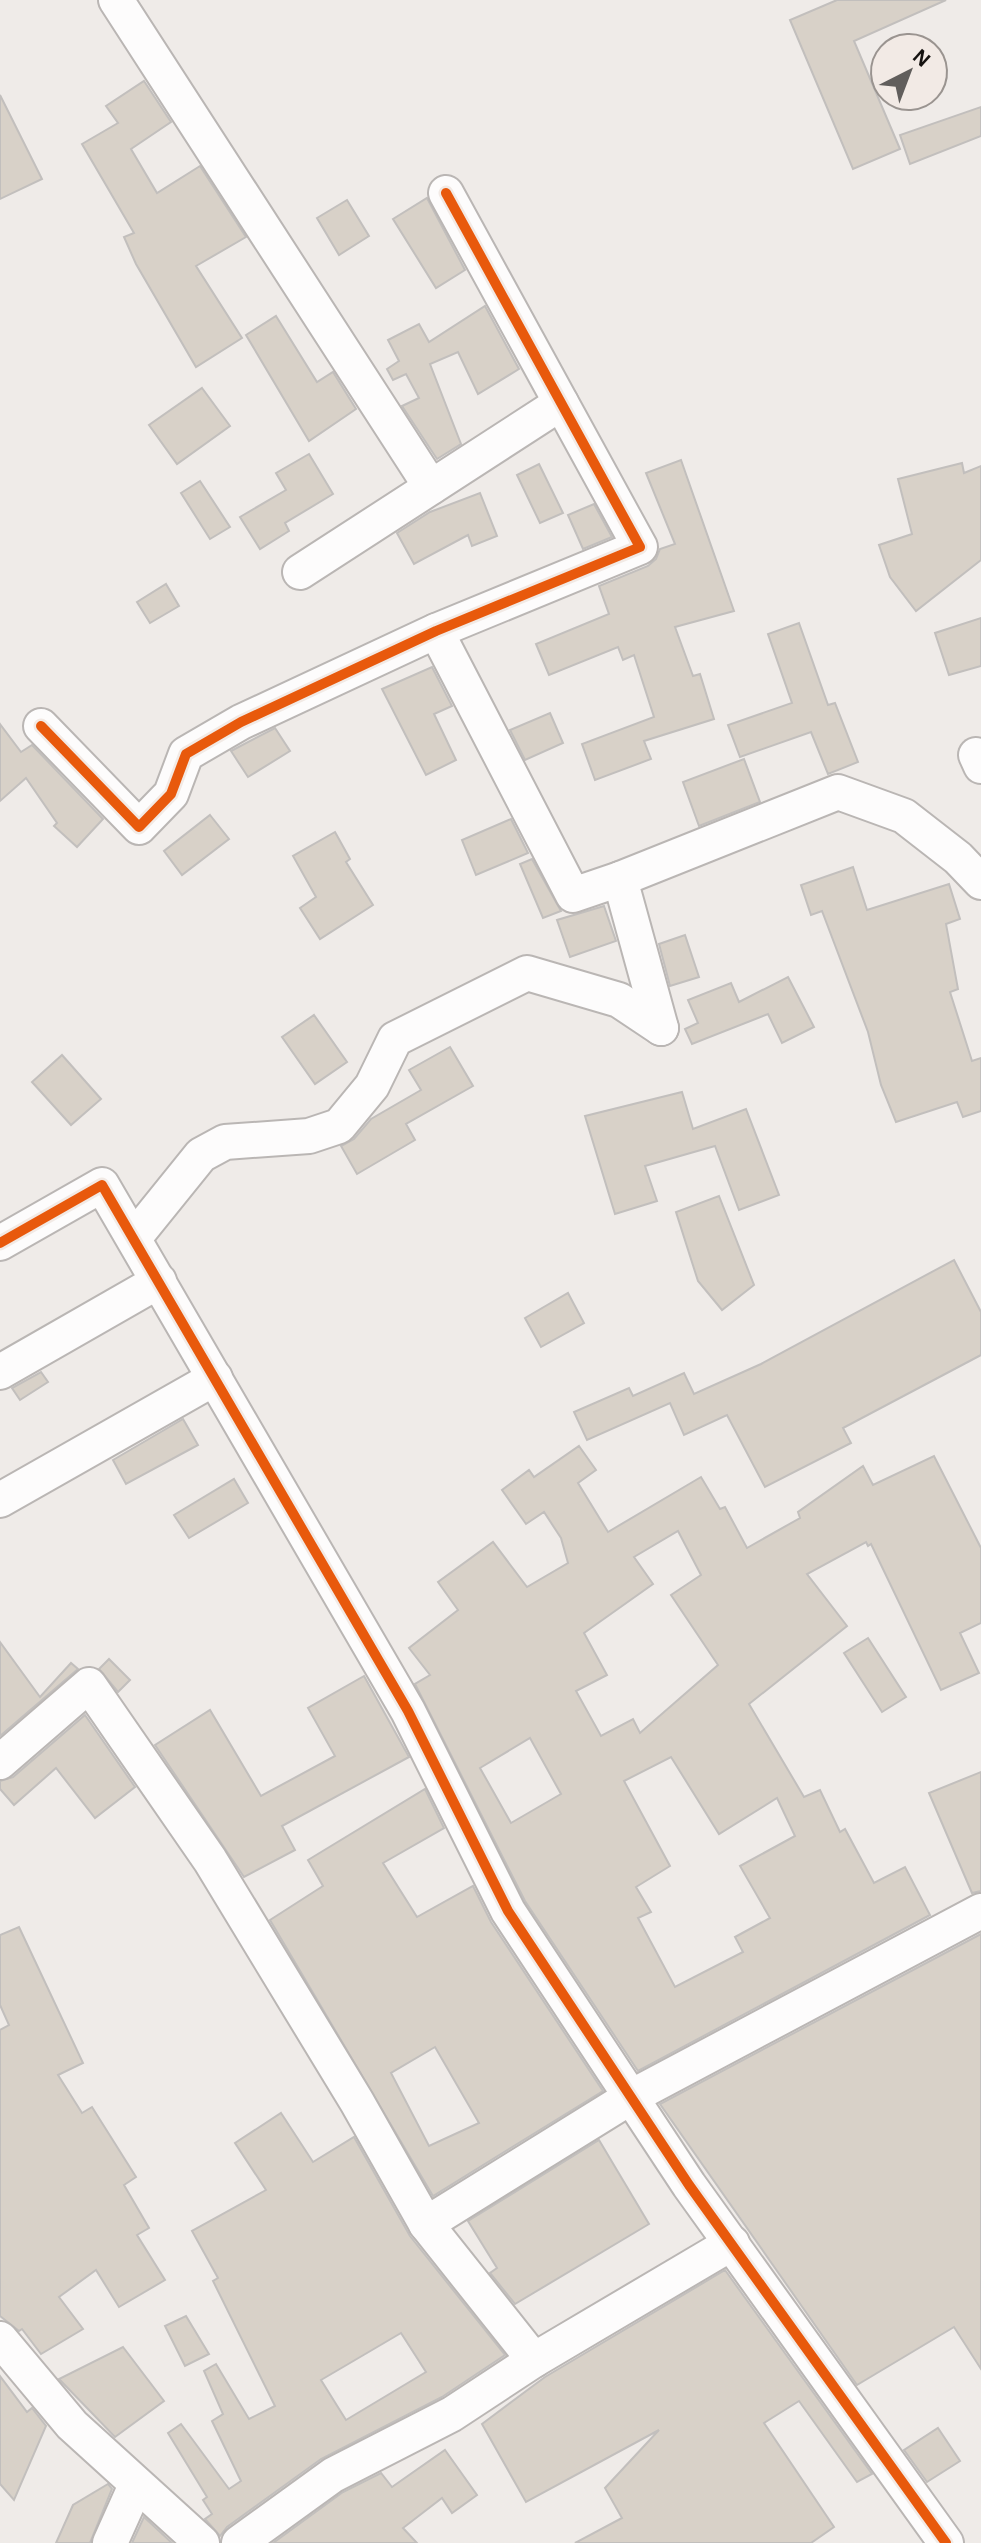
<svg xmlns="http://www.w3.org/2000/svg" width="981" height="2543" viewBox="0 0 981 2543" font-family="'Alegreya Sans',sans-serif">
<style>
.building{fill:#d8d1c8;stroke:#c2bfbd;stroke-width:2;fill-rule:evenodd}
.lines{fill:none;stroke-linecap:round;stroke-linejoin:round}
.minor-casing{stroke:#bab6b4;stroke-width:38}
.minor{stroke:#fdfcfc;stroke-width:34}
.cycleway-casing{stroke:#f2eae5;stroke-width:15}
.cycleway{stroke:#e8590c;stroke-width:10}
</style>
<rect width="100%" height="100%" fill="#efebe8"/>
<g class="building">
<polygon points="837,0 946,0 854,41 900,149 853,169 790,20"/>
<polygon points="144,81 171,122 131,149 157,193 200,166 246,237 196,266 242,338 196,367 136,264 124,237 134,233 82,144 118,123 106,106"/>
<polygon points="0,95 42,179 0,199"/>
<polygon points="981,107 981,136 910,164 900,135"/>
<polygon points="427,198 465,270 436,288 393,219"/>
<polygon points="347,200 369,236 339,255 317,218"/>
<polygon points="485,306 519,369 478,394 458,352 430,364 461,444 437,459 402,406 419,398 406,374 393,380 387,369 399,361 388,340 419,324 429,342"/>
<polygon points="276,316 317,382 333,372 356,409 309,441 246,335"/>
<polygon points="202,388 230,426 177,464 149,425"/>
<polygon points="309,454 333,494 285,523 289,531 260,549 240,517 286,490 276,473"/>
<polygon points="681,460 734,611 675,627 693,676 700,674 714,719 644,741 651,759 595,780 582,744 654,717 634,655 623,660 618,647 549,675 536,644 609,614 599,586 648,566 656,559 660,549 675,544 646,473"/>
<polygon points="962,463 964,473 981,466 981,560 916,611 890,577 879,545 912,534 898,479"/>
<polygon points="539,464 563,513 540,523 517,475"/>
<polygon points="200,481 230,527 210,539 181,493"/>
<polygon points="480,493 497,536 472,546 468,535 414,564 397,533 430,512"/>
<polygon points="594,504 612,537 583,549 568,515"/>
<polygon points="166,584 179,606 150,623 137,602"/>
<polygon points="981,618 981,666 949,675 935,633"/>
<polygon points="799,623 828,705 835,703 858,762 828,774 811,732 740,757 728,725 792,703 768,634"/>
<polygon points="432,667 452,706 434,714 456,760 426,775 382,689"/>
<polygon points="550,713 563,743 525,760 510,730"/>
<polygon points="0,724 21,752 32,745 103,819 77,847 54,826 57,823 26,778 0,801"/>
<polygon points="275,728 290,751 248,777 231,751"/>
<polygon points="744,759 760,802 699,826 683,782"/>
<polygon points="210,815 229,839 182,875 164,851"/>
<polygon points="511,819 528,853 476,875 462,840"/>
<polygon points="335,832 350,859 346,862 373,905 320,939 300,908 316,897 293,856"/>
<polygon points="532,859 561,911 543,918 520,864"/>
<polygon points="853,867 867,910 949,884 960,919 946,924 958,989 950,992 972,1061 981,1058 981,1111 963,1117 957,1102 896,1122 881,1085 868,1032 822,911 811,915 801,885"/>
<polygon points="604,906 616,941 570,957 557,920"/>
<polygon points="685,935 699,977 670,986 659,944"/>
<polygon points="788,977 814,1027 782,1043 768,1014 692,1044 685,1029 698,1023 688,1000 731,983 739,1002"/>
<polygon points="314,1015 347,1062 315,1084 282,1037"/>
<polygon points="450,1047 473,1086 406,1124 415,1140 357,1174 341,1146 354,1139 371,1119 421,1090 409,1070"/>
<polygon points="62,1055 101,1099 71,1125 32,1082"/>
<polygon points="682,1092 693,1129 746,1109 779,1195 739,1210 715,1146 645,1166 657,1201 615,1214 585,1116"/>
<polygon points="719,1196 754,1285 722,1310 698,1281 676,1212"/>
<polygon points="954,1260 981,1312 981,1355 843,1428 851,1443 765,1487 727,1415 684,1435 670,1403 587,1440 574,1412 629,1388 633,1396 684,1373 694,1394 761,1364"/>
<polygon points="568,1293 584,1323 541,1347 525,1318"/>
<polygon points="41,1372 48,1382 20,1400 12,1388"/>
<polygon points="183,1419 198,1445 126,1484 113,1460"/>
<path d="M579,1446L596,1470L578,1483L608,1532L701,1477L720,1509L725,1507L747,1548L800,1518L798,1512L863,1466L873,1485L934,1456L981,1548V1623L960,1633L979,1673L941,1690L871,1544L868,1546L866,1542L807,1574L847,1626L749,1704L804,1797L820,1790L840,1832L845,1829L874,1883L905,1867L930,1915L638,2071L525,1901L415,1684L430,1675L409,1648L458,1610L438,1582L493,1542L527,1587L568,1563L561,1538L544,1512L526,1524L502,1490L529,1470L534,1477ZM678,1531L701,1575L671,1595L718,1665L640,1733L633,1719L601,1736L576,1691L607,1675L584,1633L653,1584L634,1557ZM530,1738L561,1794L511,1823L480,1768ZM671,1757L719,1834L777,1798L795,1836L740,1866L770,1918L735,1937L743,1952L675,1987L638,1918L651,1912L636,1887L670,1866L624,1781Z"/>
<polygon points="234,1479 248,1503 189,1538 174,1515"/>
<polygon points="868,1638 906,1697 882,1712 844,1653"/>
<polygon points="0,1642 40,1697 71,1663 78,1669 0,1736"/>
<polygon points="109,1659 130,1680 118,1692 99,1669"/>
<polygon points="364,1676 409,1757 282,1826 295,1850 244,1877 155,1745 210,1710 261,1796 335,1756 308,1708"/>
<polygon points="85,1715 135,1787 95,1818 56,1768 14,1805 0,1789 0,1781 13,1777"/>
<polygon points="981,1772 981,1891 972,1893 929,1793"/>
<path d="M425,1789L444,1828L383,1863L417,1917L473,1886L491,1922L603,2091L433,2196L270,1920L323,1886L308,1860ZM435,2047L479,2123L429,2146L391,2073Z"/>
<polygon points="19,1927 83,2063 58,2075 82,2113 92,2107 136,2177 124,2185 149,2228 137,2235 165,2280 119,2307 96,2270 59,2297 83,2329 41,2354 22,2329 19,2331 0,2316 0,2030 9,2025 0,2005 0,1935"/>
<polygon points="981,1934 981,2369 954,2327 857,2385 660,2104"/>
<path d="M281,2113L313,2162L354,2137L410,2236L505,2355L442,2397L321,2459L227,2527L220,2536L205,2519L212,2514L203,2500L207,2497L168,2433L181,2424L229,2489L241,2481L212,2421L223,2414L204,2371L216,2364L249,2419L275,2406L213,2281L218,2278L192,2231L266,2190L235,2143ZM401,2333L426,2372L346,2420L321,2380Z"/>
<polygon points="599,2140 649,2224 515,2304 490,2273 497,2268 468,2221"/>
<polygon points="725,2270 872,2474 857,2482 799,2401 764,2423 834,2527 811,2543 575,2543 622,2518 605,2488 659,2430 526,2502 482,2424 545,2377"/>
<polygon points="186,2316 209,2354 185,2366 165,2326"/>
<polygon points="123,2347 164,2401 115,2437 59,2379"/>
<polygon points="0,2376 27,2412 32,2408 46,2426 14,2500 0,2484"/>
<polygon points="938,2428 960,2461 927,2482 904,2450"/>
<polygon points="445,2450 477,2495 452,2513 442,2498 403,2528 417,2543 273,2543 343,2492 381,2473 392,2487"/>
<polygon points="108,2484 112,2489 90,2543 56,2543 73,2505"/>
<polygon points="144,2517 172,2543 132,2543"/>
</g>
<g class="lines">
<defs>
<g id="minor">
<polyline points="116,0 431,487"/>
<polyline points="300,572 561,403"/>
<polyline points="436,631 573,895 620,879"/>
<polyline points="41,726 139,827 171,794 186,754 241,722 436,631 640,547 446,193"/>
<polyline points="976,755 981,766"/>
<polyline points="661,1028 620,879 838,792 904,816 958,858 981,882"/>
<polyline points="134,1238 201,1155 225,1142 309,1136 339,1126 372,1086 395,1039 527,973 619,1000 661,1028"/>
<polyline points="0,1243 102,1185 408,1711 508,1911 689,2185 946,2543"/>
<polyline points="0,1372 159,1281"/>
<polyline points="0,1500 215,1378"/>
<polyline points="0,1762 89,1685 210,1860 357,2102 426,2224 534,2360"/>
<polyline points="426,2224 629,2098 981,1911"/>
<polyline points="0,2339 72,2425 202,2543"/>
<polyline points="110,2543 136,2485"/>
<polyline points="239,2543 333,2475 452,2414 534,2360 732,2243"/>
</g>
</defs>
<use href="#minor" class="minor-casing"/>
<use href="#minor" class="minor"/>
<defs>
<g id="cycleway">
<polyline points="41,726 139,827 171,794 186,754 241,722 436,631 640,547 446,193"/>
<polyline points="0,1243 102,1185 408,1711 508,1911 689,2185 946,2543"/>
</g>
</defs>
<use href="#cycleway" class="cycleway-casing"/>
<use href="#cycleway" class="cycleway"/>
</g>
<g transform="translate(909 72) rotate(42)"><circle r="38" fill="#f2eae5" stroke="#9a9490" stroke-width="2"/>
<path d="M0-6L14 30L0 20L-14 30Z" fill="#615e5c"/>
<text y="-12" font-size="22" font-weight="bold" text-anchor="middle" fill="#151210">N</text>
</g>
</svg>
